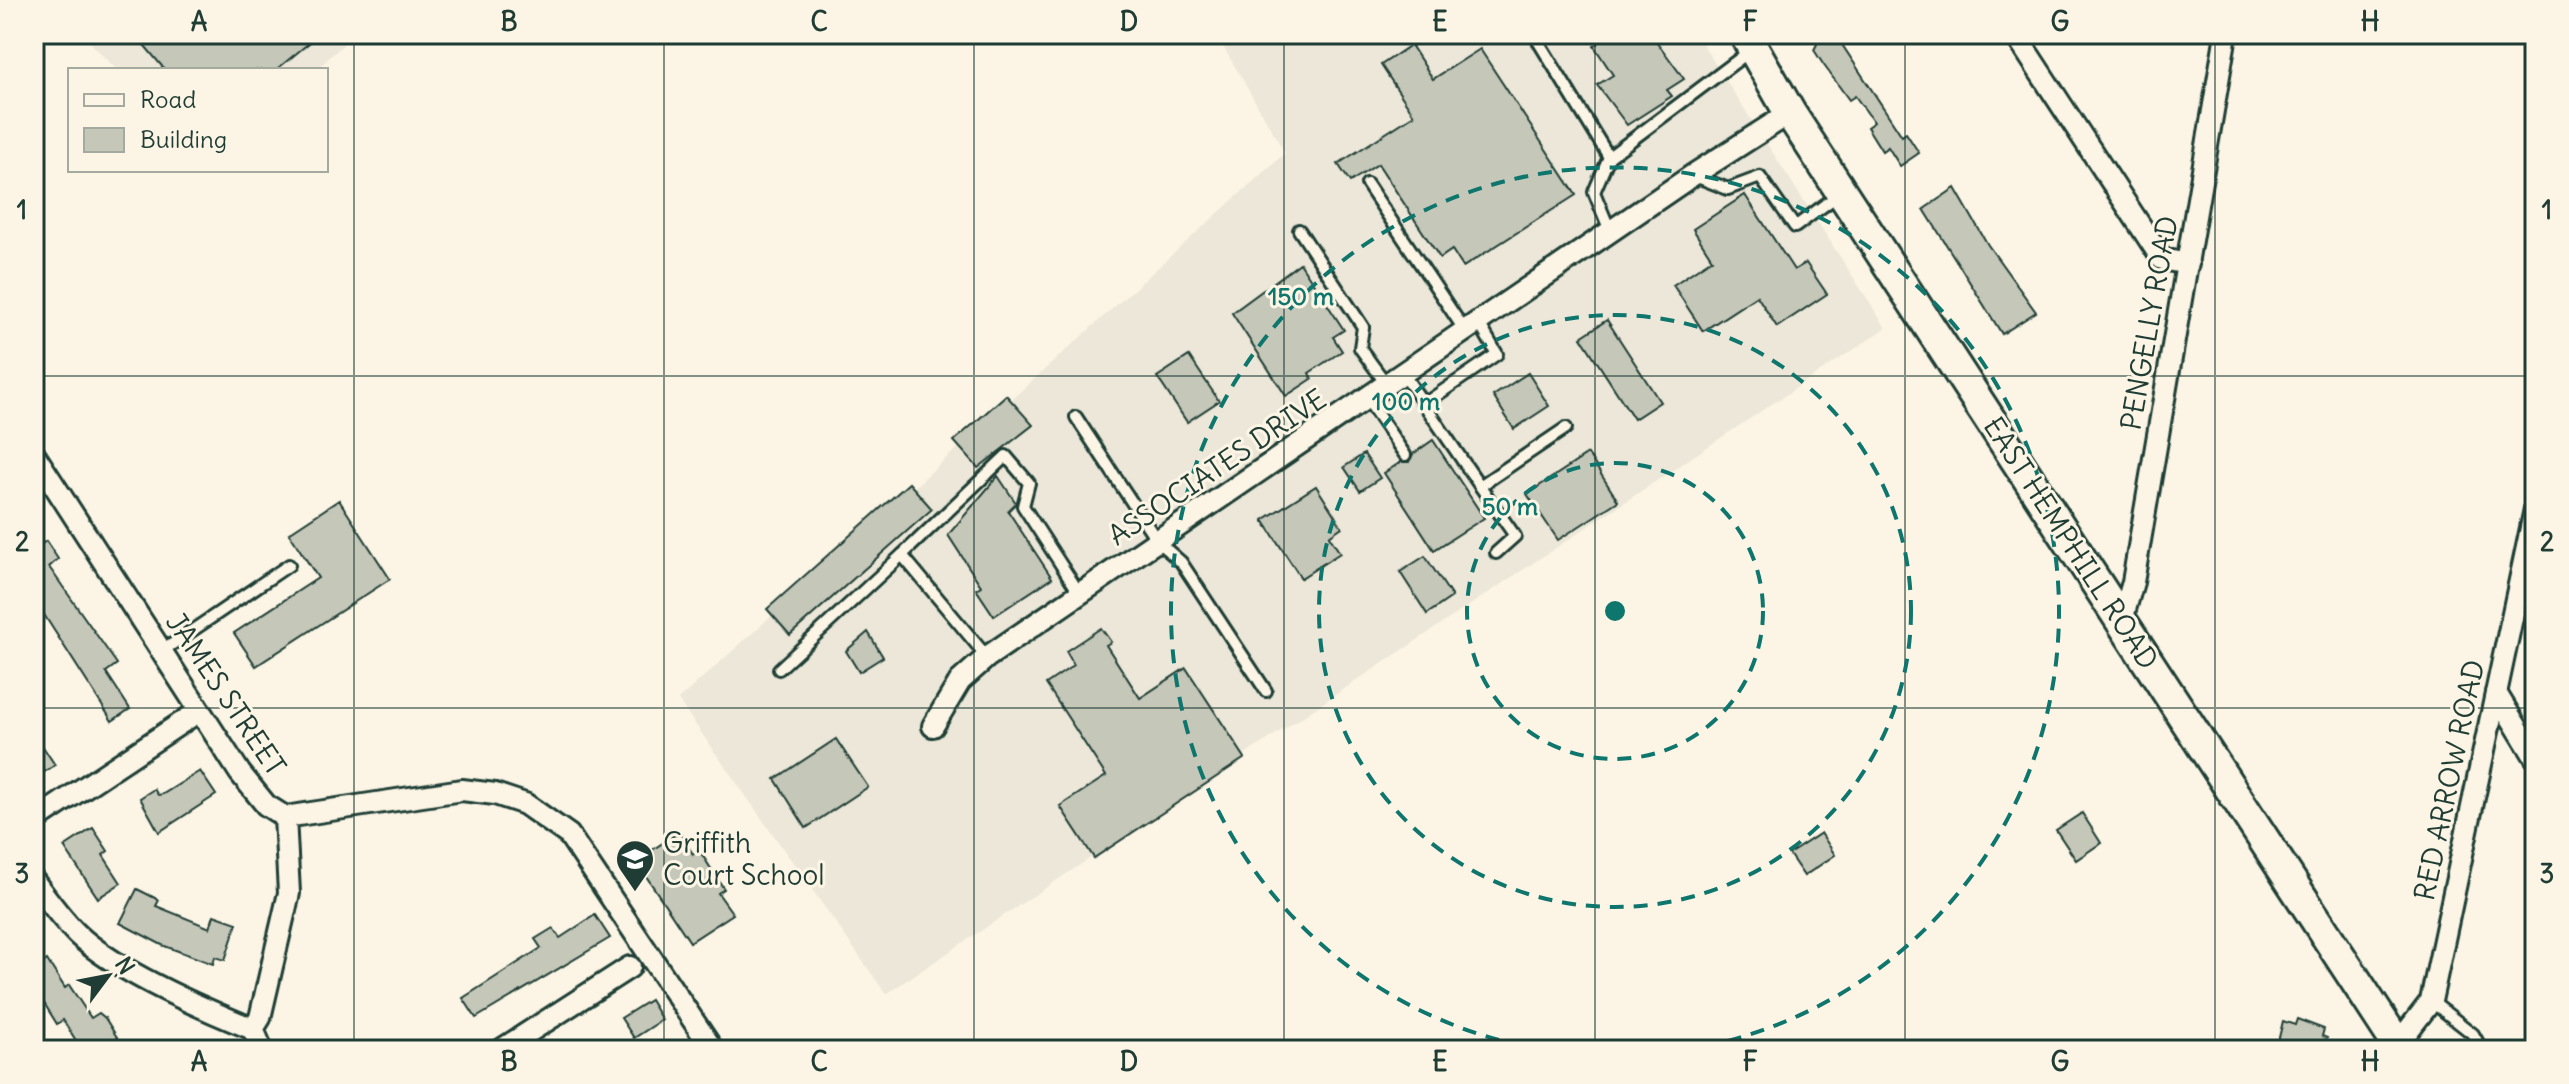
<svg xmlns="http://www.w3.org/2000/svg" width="2569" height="1084" viewBox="0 0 2569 1084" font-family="Delius,sans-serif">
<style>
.built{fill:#ece7d8}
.building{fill:#c5c7b9;stroke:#1f3d34;stroke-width:2}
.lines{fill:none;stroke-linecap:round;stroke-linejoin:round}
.lane-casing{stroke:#1f3d34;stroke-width:16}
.street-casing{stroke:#1f3d34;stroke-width:26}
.secondary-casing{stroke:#1f3d34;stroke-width:36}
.lane{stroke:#fcf5e5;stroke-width:10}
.street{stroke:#fcf5e5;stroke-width:20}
.secondary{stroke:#fcf5e5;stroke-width:30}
.grid{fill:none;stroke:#1f3d34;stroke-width:2;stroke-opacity:0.55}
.ring{fill:none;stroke:#0f766e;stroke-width:4;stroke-dasharray:14 10}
.labels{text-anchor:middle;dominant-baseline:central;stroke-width:6;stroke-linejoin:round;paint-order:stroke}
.street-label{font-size:28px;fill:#1f3d34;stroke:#fcf5e5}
.poi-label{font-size:28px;fill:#1f3d34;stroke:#fcf5e5;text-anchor:start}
.centre{fill:#0f766e;stroke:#fcf5e5;stroke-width:4}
.ring-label{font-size:24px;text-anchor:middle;font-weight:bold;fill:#0f766e;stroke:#fcf5e5;stroke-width:6;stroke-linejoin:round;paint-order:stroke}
.neatline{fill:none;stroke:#1f3d34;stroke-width:3}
.grid-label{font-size:26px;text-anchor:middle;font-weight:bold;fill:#1f3d34}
</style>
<rect width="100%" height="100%" fill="#fcf5e5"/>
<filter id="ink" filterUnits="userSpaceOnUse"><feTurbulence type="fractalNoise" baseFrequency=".0125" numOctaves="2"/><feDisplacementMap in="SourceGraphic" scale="16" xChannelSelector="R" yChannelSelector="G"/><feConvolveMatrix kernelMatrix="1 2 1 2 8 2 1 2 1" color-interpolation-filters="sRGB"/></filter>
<g filter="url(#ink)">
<g class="built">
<polygon points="82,34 354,34 316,70 117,70"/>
<polygon points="1216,34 1696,34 1886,328 886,994 678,700 1285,153"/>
</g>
<g class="building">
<polygon points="135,34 320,34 276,70 165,70"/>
<polygon points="1611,34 1651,34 1684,79 1667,90 1672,96 1627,125 1597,85 1613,75 1594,46"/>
<polygon points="1811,34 1835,34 1902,136 1906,133 1919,153 1900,166 1888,147 1882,151 1867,127 1874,122 1855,96 1849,100 1823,64 1814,50 1817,44"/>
<polygon points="1411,45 1433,79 1480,49 1576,195 1463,267 1452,250 1440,258 1378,164 1350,182 1338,164 1414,115 1381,65"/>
<polygon points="1955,188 1988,245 2036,312 2002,334 1924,209"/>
<polygon points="1745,195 1794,270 1806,263 1827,294 1777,327 1757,296 1703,331 1673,285 1712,259 1693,229"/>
<polygon points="1300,263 1344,330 1333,337 1342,351 1309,373 1312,379 1286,396 1232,313"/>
<polygon points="1607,320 1660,402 1634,419 1581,337"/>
<polygon points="1189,356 1219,401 1187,422 1157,377"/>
<polygon points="1528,373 1549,406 1514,429 1493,396"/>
<polygon points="1006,395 1033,425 978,468 954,441"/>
<polygon points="1433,440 1484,518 1434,550 1384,473 1401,462 1409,462 1413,454"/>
<polygon points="1364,454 1380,478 1360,491 1344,467"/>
<polygon points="1588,454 1618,501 1558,540 1527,494"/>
<polygon points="998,476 1016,503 1008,511 1052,578 994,616 976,589 981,586 948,535"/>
<polygon points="909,483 932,509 790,635 767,609"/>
<polygon points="1316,486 1342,527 1329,536 1340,553 1301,578 1263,520"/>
<polygon points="339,500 390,579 256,666 234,633 318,578 289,533"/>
<polygon points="46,541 58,559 49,567 117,664 106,672 130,709 112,721 34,599 34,544 36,548"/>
<polygon points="1425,556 1452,597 1427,614 1400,572"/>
<polygon points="1101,628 1111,642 1106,645 1140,698 1186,668 1245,758 1094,858 1060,806 1106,776 1046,684 1074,665 1066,651"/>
<polygon points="868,632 883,657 859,672 846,651"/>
<polygon points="34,733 55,765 34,779"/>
<polygon points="836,739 868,787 806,828 775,779"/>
<polygon points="200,771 216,795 159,832 140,798 154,789 158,795 163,794"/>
<polygon points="2082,813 2101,843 2076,860 2056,830"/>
<polygon points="93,828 108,851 103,855 121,883 98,898 64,847"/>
<polygon points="679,832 693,854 699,850 724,889 718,893 733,914 690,942 636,861"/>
<polygon points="1821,833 1835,855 1804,876 1789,854"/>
<polygon points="137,889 159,900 156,906 210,928 214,915 237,923 225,960 215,957 213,964 162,945 120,923"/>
<polygon points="595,915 610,938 476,1018 463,998 541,948 535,939 553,928 560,938"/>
<polygon points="47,960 65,988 69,985 91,1018 99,1013 105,1018 125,1050 82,1050 63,1020 57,1024 34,987 34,969"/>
<polygon points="650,1000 662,1020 634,1038 621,1018"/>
<polygon points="2297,1019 2324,1029 2322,1036 2327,1038 2322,1050 2276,1050 2283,1021 2295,1025"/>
</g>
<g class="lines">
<defs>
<g id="lane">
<polyline points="1548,34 1538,41 1609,157"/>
<polyline points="1695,176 1728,189 1760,177 1795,227 1838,195"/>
<polyline points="1367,184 1465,331"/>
<polyline points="1299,230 1363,327 1360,348 1387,385"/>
<polyline points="1611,233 1594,192 1609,157 1750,51"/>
<polyline points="1404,375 1480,486 1566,428"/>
<polyline points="1367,399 1405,455"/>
<polyline points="1424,404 1497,354 1479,323"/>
<polyline points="1076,417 1158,542 1181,562 1266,691"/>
<polyline points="1480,486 1515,536 1496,553"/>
<polyline points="902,555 1006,456 1029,483 1023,506 1080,594"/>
<polyline points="162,651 289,565"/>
<polyline points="779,669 902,555 987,657"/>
<polyline points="2431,1001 2473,1034 2482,1050"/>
</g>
<g id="street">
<polyline points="2015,34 2162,259 2188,264"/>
<polyline points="34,454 240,773 266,805 285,817 289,893 260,1018 253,1029"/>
<polyline points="2122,620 2133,582 2226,34"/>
<polyline points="2496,693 2535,757"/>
<polyline points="933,726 960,681 987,657 1693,175 1790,113"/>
<polyline points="285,817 462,790 495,794 525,804 569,835 713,1050"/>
<polyline points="34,821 199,711"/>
<path d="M34,881C47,899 61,918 77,934C117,972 201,1008 253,1029L262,1050"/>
<polyline points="501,1050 630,967"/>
<polyline points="2393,1050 2431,1001 2535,509"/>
</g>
<polyline id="secondary" points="1745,34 1790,113 2401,1050"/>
</defs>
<use href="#lane" class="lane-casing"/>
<use href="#street" class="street-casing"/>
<use href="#secondary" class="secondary-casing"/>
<use href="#lane" class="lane"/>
<use href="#street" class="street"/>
<use href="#secondary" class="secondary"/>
</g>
</g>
<path class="grid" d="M354,34V1050M664,34V1050M974,34V1050M1284,34V1050M1595,34V1050M1905,34V1050M2215,34V1050M34,376H2535M34,708H2535"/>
<g class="ring">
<circle cx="1615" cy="611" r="148"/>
<circle cx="1615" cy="611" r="296"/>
<path d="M1546 1050A444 444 0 1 1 1684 1050"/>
</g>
<defs>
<symbol id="school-pin" viewBox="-11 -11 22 30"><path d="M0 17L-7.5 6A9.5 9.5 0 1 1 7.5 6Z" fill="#1f3d34" stroke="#fcf5e5"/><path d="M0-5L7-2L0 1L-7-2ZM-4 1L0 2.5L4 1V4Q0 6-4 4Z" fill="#fff"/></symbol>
</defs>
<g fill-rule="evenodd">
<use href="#school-pin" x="613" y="837" width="44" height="60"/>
</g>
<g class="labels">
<g class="street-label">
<text transform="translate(2149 323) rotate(-80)">PENGELLY ROAD</text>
<text transform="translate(1217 467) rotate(-34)">ASSOCIATES DRIVE</text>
<text transform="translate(2071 543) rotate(57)">EAST HEMPHILL ROAD</text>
<text transform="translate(226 694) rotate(56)">JAMES STREET</text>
<text transform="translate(2449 780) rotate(-78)">RED ARROW ROAD</text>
</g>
<g class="poi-label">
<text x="663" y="843">Griffith<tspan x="663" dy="32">Court School</tspan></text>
</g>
</g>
<circle cx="1615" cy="611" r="12" class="centre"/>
<g class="ring-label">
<text x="1301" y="305">150 m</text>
<text x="1406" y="410">100 m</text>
<text x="1510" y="515">50 m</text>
</g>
<rect width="2569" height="1084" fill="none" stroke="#fcf5e5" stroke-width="88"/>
<rect x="68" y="68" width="260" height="104" fill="#fcf5e5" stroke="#a4ab9e" stroke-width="2"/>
<rect x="84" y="94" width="40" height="12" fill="#fcf5e5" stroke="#a4ab9e" stroke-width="2"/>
<text x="140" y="108" font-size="24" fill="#1f3d34">Road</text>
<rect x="84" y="128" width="40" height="24" fill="#c5c7b9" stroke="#a4ab9e" stroke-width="2"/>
<text x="140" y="148" font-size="24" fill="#1f3d34">Building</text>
<g transform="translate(108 976) rotate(58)" stroke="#fcf5e5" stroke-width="6" paint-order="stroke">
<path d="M0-6L14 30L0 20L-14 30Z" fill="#1f3d34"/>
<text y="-12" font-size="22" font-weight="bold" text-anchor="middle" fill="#1f3d34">N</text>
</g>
<rect x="44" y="44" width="2481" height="996" class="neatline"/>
<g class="grid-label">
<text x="199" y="31">A</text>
<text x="509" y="31">B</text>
<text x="819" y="31">C</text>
<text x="1129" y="31">D</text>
<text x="1440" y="31">E</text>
<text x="1750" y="31">F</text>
<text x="2060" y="31">G</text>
<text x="2370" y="31">H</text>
<text x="22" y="219">1</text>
<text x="2547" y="219">1</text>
<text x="22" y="551">2</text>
<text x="2547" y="551">2</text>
<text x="22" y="883">3</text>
<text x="2547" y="883">3</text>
<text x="199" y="1071">A</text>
<text x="509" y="1071">B</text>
<text x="819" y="1071">C</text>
<text x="1129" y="1071">D</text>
<text x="1440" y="1071">E</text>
<text x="1750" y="1071">F</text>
<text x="2060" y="1071">G</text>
<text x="2370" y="1071">H</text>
</g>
</svg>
